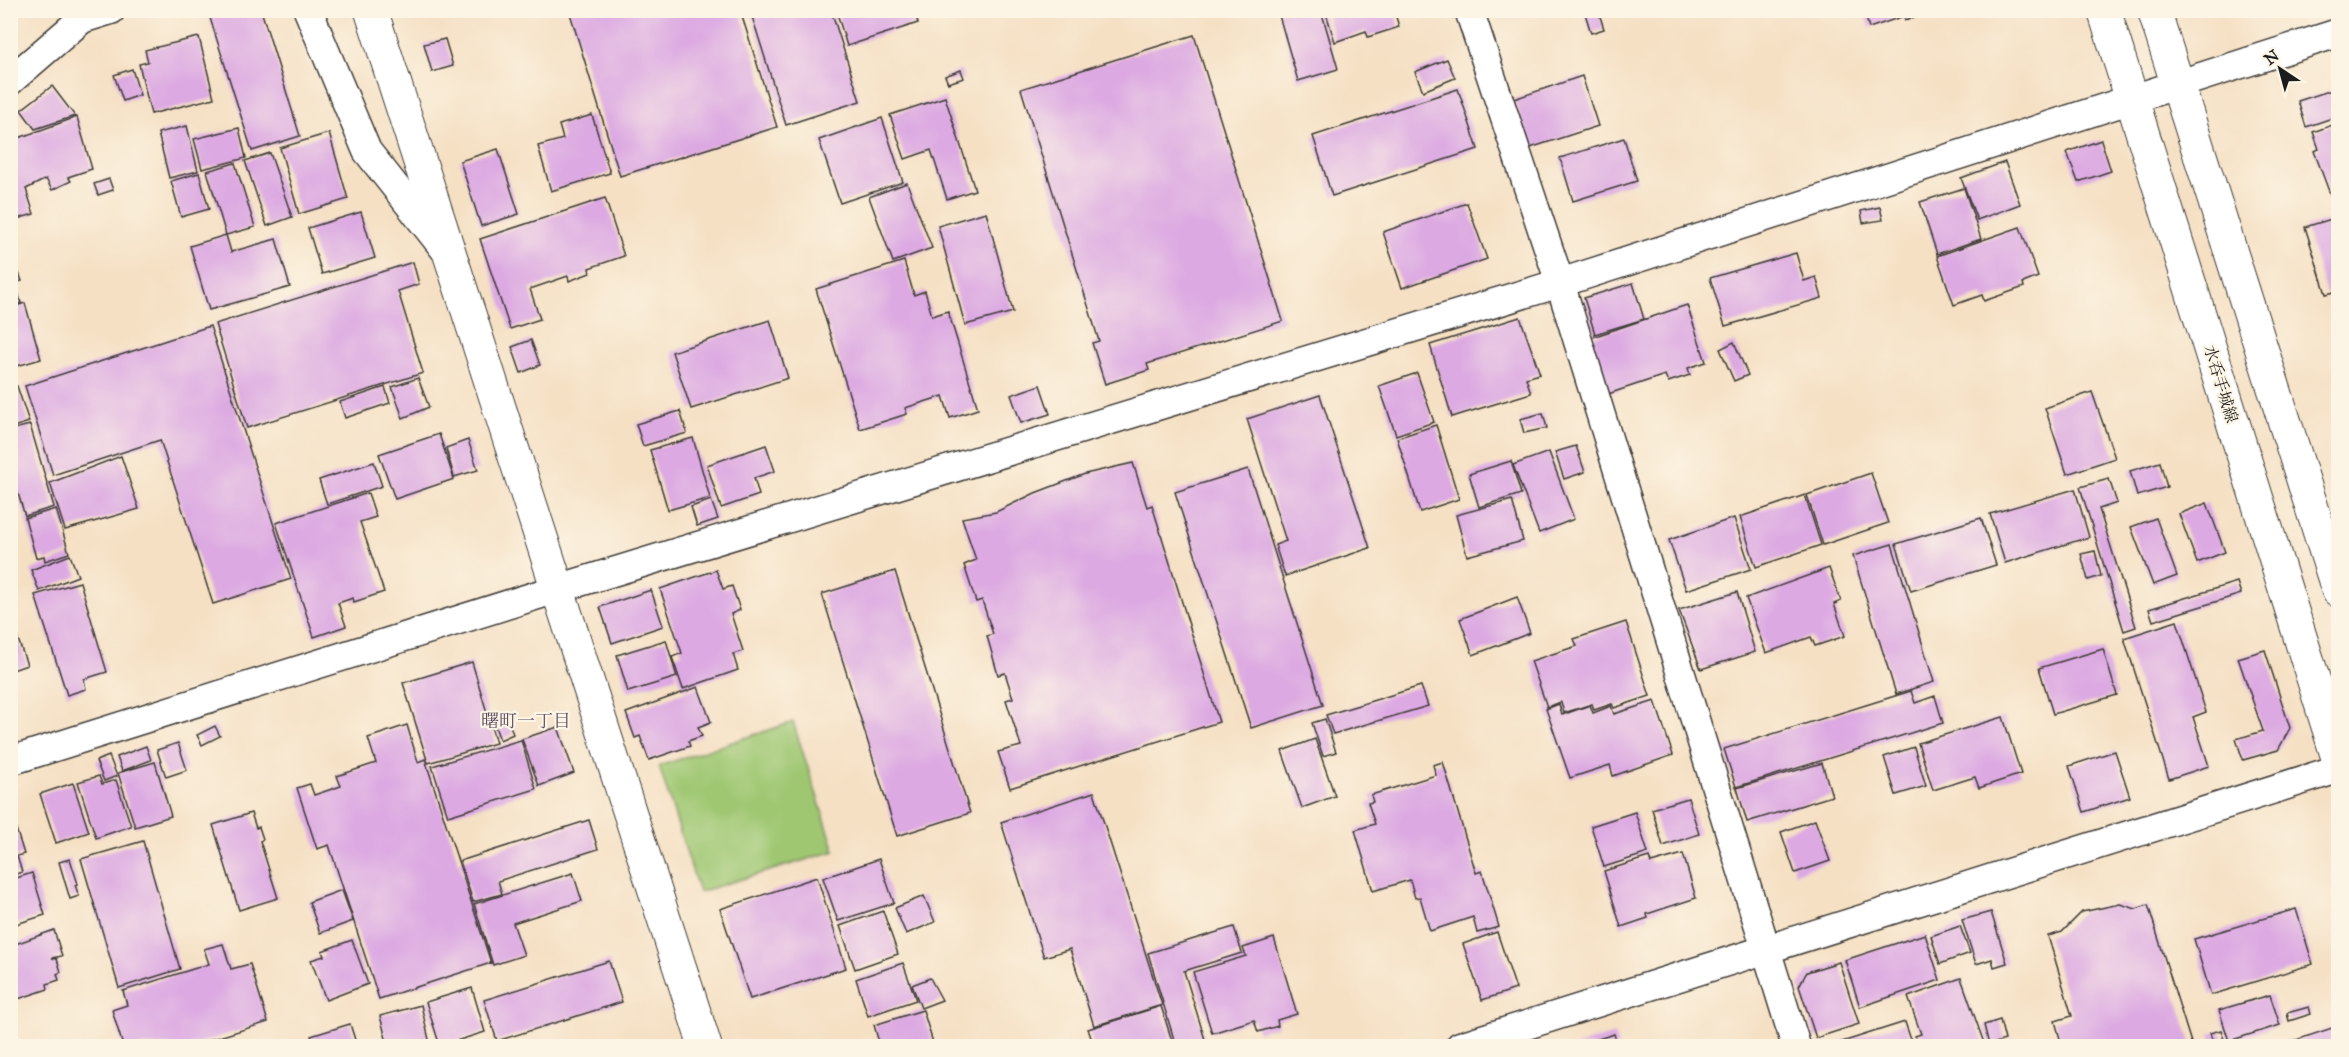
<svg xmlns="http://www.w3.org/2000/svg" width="2349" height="1057" viewBox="0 0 2349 1057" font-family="'IM FELL Great Primer','Noto Serif JP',serif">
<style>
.green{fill:#9fc772;stroke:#5e7247;stroke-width:1.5}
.building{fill:#dca9e2}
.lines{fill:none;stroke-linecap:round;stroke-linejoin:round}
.minor-casing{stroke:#3d3935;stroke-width:31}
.tertiary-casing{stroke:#3d3935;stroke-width:35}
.secondary-casing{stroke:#3d3935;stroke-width:35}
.minor{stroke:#fff;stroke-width:28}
.tertiary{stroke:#fff;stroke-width:33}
.secondary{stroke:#fff;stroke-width:33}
.labels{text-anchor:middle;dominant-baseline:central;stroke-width:4.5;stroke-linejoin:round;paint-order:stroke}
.street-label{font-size:16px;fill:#1c1c1c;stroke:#fcf5e5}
.neighbourhood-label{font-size:18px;fill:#5f4d61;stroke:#fcf5e5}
</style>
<rect width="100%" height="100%" fill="#fcf5e5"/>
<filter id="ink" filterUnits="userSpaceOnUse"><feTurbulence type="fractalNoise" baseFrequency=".0167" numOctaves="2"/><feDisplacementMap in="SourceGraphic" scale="12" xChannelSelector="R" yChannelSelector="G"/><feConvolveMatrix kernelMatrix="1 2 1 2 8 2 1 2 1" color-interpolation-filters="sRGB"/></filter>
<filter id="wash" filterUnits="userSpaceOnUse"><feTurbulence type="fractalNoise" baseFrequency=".008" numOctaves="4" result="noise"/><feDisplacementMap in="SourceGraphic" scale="24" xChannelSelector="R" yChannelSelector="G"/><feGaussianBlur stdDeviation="1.35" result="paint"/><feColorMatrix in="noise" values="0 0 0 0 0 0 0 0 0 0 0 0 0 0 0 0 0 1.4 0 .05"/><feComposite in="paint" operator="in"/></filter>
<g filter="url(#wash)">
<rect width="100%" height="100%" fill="#f5e0c4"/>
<polygon class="green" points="793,722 835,851 699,892 659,766"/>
<g id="blocks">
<g class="building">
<polygon points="235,10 261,10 300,136 252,151 210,18"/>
<polygon points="569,10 740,10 777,127 620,176"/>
<polygon points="750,10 831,10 860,101 786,125"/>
<polygon points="836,10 914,10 918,23 847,46"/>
<polygon points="1104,10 1119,10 1119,11 1105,15"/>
<polygon points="1147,10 1161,10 1161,11 1148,15"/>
<polygon points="1284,10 1321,10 1338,69 1298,81 1278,12"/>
<polygon points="1325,10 1394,10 1399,27 1368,37 1366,31 1335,42"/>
<polygon points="1584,10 1598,10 1604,29 1591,33"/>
<polygon points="1864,10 1919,10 1921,15 1905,20 1904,16 1869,28"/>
<polygon points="1194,35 1283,321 1147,364 1149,370 1105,384 1092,343 1099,341 1021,89"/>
<polygon points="199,37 214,98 151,114 139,64 148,62 145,50"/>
<polygon points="445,39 453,66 432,72 424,44"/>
<polygon points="1447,59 1455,78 1423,91 1415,72"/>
<polygon points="132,69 140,95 123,101 114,75"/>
<polygon points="961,70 964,78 948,83 945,76"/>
<polygon points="1582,76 1598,126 1530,148 1514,99"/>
<polygon points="52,86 75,116 35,129 21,110"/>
<polygon points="2338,88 2338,116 2306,127 2298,101"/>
<polygon points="1458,89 1478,149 1332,196 1313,136"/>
<polygon points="945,97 975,190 947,199 931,150 905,159 890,115"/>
<polygon points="592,115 610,173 551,191 538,146 563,139 559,125"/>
<polygon points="77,117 92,169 68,177 71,181 52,190 46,179 26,189 34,214 10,221 10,141"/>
<polygon points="882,118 903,182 840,203 819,140"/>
<polygon points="2338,123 2338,212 2337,213 2314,151 2319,149 2313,132"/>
<polygon points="187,126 198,171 169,178 158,133"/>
<polygon points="239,128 246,158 202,169 194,139"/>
<polygon points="329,133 348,199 299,214 280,148"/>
<polygon points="1624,138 1637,181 1573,201 1560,158"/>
<polygon points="2101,140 2111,171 2078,182 2067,152"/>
<polygon points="498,149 519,214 481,226 460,161"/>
<polygon points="270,153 292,217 267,226 245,161"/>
<polygon points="2005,162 2020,204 1977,220 1961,178"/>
<polygon points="235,163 255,227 226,235 231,252 276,239 290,287 209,310 190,246 226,235 207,171"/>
<polygon points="199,173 209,209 181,217 171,181"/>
<polygon points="109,179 113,190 98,195 94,184"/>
<polygon points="907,183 932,248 893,262 869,197"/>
<polygon points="1964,188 1981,239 1937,254 1920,202"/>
<polygon points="605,198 624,256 589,268 590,273 569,281 568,276 530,289 540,319 510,329 480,239"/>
<polygon points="1467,203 1487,259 1402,288 1383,232"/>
<polygon points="1880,207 1883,220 1863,223 1861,211"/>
<polygon points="361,212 375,258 322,274 308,228"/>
<polygon points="986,212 1013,312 965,325 938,226"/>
<polygon points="2338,217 2338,291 2326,294 2305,227"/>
<polygon points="2020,227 2038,277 2023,283 2024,287 1984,301 1982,295 1954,305 1937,256"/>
<polygon points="10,246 16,262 10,263"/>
<polygon points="1796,253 1804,281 1816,277 1822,298 1725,326 1710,278"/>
<polygon points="904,261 914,295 925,291 932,316 948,311 978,409 950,418 943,396 905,408 907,414 860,429 816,289"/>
<polygon points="413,262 419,284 398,291 423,373 247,428 215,324"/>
<polygon points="17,268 22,281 10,284 10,270"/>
<polygon points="1633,283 1644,319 1595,334 1584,298"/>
<polygon points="16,285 21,303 10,306 10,287"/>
<polygon points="25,303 41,359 10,368 10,308"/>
<polygon points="1687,305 1706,362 1688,368 1690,375 1668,382 1665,375 1608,394 1590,338"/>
<polygon points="2338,314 2338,344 2330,317"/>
<polygon points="1520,317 1540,374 1526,378 1531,393 1452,417 1430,345"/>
<polygon points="770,320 788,378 691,409 672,352"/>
<polygon points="210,326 291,579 213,604 160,440 53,475 25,386"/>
<polygon points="531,340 540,365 521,373 512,347"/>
<polygon points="1734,342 1748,375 1734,381 1720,349"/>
<polygon points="1417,373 1434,422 1396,435 1379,386"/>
<polygon points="418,378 429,407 403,418 392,387"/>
<polygon points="1040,385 1050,414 1021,423 1011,395"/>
<polygon points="17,386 29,422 10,428 10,388"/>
<polygon points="385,387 390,403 345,418 340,402"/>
<polygon points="2092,392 2115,458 2067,474 2045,408"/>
<polygon points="1320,395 1370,548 1285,576 1275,545 1286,541 1247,419"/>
<polygon points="680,411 687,433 643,446 636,424"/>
<polygon points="1543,413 1547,428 1524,433 1520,419"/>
<polygon points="30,425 54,507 25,516 13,477 10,477 10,430"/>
<polygon points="1436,425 1459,499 1420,512 1397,438"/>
<polygon points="439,434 454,479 395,499 379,454"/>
<polygon points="693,438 710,498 668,510 650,450"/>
<polygon points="468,440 478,470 454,477 446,448"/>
<polygon points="766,445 775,471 754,478 759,495 721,508 707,465"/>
<polygon points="1576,446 1585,472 1564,479 1555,452"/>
<polygon points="1549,452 1574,519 1539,533 1513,465"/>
<polygon points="121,456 139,509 65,530 50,483"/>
<polygon points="1511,461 1521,494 1479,507 1469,474"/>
<polygon points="374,462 382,486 327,504 319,480"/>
<polygon points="2160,462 2167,487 2137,496 2130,471"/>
<polygon points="1133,463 1147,507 1152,505 1219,722 1010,788 998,752 1021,746 1006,700 1013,698 1005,673 998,675 987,636 993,634 982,600 976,602 964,565 976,560 962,518 996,512 1035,493 1085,474"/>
<polygon points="1248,469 1323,705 1251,728 1175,492"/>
<polygon points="1871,473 1888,523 1823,545 1807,495"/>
<polygon points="2109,479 2117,503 2099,509 2136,627 2124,631 2080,487"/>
<polygon points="2075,489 2089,537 2005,563 1990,514"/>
<polygon points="368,493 376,517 360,522 384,592 354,602 353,598 338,603 346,626 314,637 276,523"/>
<polygon points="1805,495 1821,545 1756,567 1740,517"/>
<polygon points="711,500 718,519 697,526 691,507"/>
<polygon points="1512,500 1523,541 1467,556 1456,515"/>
<polygon points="2207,503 2225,552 2197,563 2179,514"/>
<polygon points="56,509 69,553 45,561 44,556 36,558 25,518"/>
<polygon points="1734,518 1751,569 1686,590 1669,540"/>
<polygon points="1981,518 1996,565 1911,591 1896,544"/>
<polygon points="2156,518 2177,576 2153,585 2131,527"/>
<polygon points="1892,544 1934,682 1896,694 1853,556"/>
<polygon points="2095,551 2101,576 2088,580 2081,554"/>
<polygon points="70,555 78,576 39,591 31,570"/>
<polygon points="1829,568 1841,601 1834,604 1845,636 1815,646 1811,637 1766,653 1746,598"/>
<polygon points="716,570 723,589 732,586 740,610 731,614 743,651 733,654 738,670 683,689 672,657 682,653 660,589"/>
<polygon points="895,571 970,813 897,836 822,594"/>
<polygon points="80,582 107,672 84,679 86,689 67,695 35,595"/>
<polygon points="2237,582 2241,594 2153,621 2149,609"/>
<polygon points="651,590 663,626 612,643 600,607"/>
<polygon points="1737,592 1755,652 1701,669 1679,610"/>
<polygon points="1517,597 1530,633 1473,655 1460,619"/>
<polygon points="10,616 27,665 10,671"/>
<polygon points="2177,621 2206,712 2193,717 2209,766 2169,779 2124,638"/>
<polygon points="1626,622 1650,696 1614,708 1612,704 1594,710 1592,704 1564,713 1561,702 1547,707 1531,661 1577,646 1574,639"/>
<polygon points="666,640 677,677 628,692 617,655"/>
<polygon points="2103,649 2117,695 2053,714 2039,668"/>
<polygon points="2265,650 2290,728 2278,750 2243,760 2236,739 2263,731 2238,658"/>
<polygon points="472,662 496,743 428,763 403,683"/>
<polygon points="1421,686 1428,706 1333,734 1326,715"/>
<polygon points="698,687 711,722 698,727 702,736 688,741 690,746 649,760 640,736 635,738 626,713"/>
<polygon points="1911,691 1915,703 1935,696 1943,723 1736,787 1724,749"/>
<polygon points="1655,701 1673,755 1613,776 1610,765 1570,778 1546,709 1559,704 1562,715 1590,705 1593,713 1611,706 1614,714"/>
<polygon points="2003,717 2021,774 1979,788 1975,777 1933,790 1918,743"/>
<polygon points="508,719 513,734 500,740 494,724"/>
<polygon points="1325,719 1336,752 1323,756 1312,723"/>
<polygon points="407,725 418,762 425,759 491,963 379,999 329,845 317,849 297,788 310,784 314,795 341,786 337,776 376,763 368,738"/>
<polygon points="215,726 220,736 202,745 197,735"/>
<polygon points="558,727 574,773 539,786 522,739"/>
<polygon points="1315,739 1335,796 1302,808 1282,751"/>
<polygon points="521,740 536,789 448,816 432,766"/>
<polygon points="178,743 187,770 166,777 157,750"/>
<polygon points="146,746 151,760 122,771 117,757"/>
<polygon points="1914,747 1926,786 1896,795 1884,757"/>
<polygon points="2115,751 2130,797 2084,812 2069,766"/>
<polygon points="109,756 117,776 104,781 96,761"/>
<polygon points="155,762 171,816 135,827 118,773"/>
<polygon points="1443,762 1476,873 1482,871 1499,927 1477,933 1473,917 1430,931 1420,897 1415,898 1410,880 1373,891 1355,830 1375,824 1368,803 1373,802 1371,795 1436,775 1433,765"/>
<polygon points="1822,763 1832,796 1747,822 1737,788"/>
<polygon points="99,776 102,784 116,780 131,826 96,838 78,782"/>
<polygon points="73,783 89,832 56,843 40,794"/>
<polygon points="1094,792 1162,1005 1094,1026 1070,949 1044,957 1001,822"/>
<polygon points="1688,798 1699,834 1663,846 1652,809"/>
<polygon points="1635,812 1648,853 1604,867 1591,826"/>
<polygon points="11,813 24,854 17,856 22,872 10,876"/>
<polygon points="251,813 256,828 259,827 263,839 260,841 278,898 239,910 213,825"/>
<polygon points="589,820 598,849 498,881 502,894 473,902 460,861"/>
<polygon points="1815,820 1830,861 1795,873 1781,832"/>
<polygon points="143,841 180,969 119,988 81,859"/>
<polygon points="1683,854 1696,898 1647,914 1648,918 1621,927 1604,871 1649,857 1651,863"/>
<polygon points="70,859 78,884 75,885 79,896 70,899 59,862"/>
<polygon points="879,859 894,903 838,921 823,878"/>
<polygon points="32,873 45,915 10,926 10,880"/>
<polygon points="573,873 582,901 513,923 524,955 493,965 474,904"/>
<polygon points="817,877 846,968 750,999 720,909"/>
<polygon points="342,890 353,921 320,933 309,902"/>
<polygon points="924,896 935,922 906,934 895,908"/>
<polygon points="2120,904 2136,909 2148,905 2192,1046 2062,1046 2055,1021 2072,1016 2048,936 2062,932 2082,912"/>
<polygon points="2296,909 2313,964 2211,995 2194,939"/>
<polygon points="883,911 898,954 855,969 840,926"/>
<polygon points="1991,912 2007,963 1994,967 1992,959 1976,964 1962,920"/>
<polygon points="1960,926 1970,953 1940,964 1931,936"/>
<polygon points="1234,927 1242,953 1184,971 1207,1046 1176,1046 1148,953"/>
<polygon points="54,930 62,956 52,958 57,959 61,972 57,974 59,980 47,984 48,989 18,999 10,974 10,946"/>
<polygon points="1497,932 1516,989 1482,1000 1463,944"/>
<polygon points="1925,934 1940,980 1860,1007 1845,960"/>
<polygon points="1274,938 1297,1014 1277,1020 1278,1026 1258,1032 1254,1020 1212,1033 1193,972 1246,956 1243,948"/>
<polygon points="352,940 368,984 326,1000 311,960 324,956 322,951"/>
<polygon points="223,944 231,969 250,964 268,1022 190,1046 123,1046 112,1010 127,1005 123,991 209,964 204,949"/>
<polygon points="609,961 622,1002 497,1041 484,1000"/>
<polygon points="1839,962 1859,1024 1816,1038 1799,986 1807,972"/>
<polygon points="903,963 916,1000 868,1016 856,979"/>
<polygon points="930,978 942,1000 921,1008 912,985"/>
<polygon points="1961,978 1985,1046 1919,1046 1915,1036 1921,1034 1908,997"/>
<polygon points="472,988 485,1032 440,1046 426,1002"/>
<polygon points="2270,995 2280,1025 2229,1041 2219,1010"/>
<polygon points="421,1005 430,1044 388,1046 380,1016"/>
<polygon points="1161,1006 1173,1044 1166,1046 1094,1046 1088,1029"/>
<polygon points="2309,1007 2311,1014 2289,1021 2287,1013"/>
<polygon points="923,1010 934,1046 880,1046 874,1025"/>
<polygon points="2000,1020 2005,1040 1989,1045 1984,1025"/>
<polygon points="1905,1022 1913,1046 1840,1046 1839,1043"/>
<polygon points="350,1024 357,1046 315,1046 311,1036"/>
<polygon points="2338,1026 2338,1046 2278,1046"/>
<polygon points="2221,1030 2225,1043 2214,1046 2210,1033"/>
<polygon points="1614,1034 1618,1046 1576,1046"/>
<polygon points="293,1042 294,1046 278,1046"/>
</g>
</g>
</g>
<g filter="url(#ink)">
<use href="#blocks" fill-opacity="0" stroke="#3d3935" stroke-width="1.5"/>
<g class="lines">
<defs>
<g id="minor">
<polyline points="308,10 367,151 446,251"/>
<polyline points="1469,10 1560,283 1796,1046"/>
<polyline points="10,81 82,19 111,10"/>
<polyline points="10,761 557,589 1560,283 2338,33"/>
<polyline points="1460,1046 2338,769"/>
</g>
<polyline id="tertiary" points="371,10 705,1046"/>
<g id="secondary">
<polyline points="2104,10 2338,758"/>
<polyline points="2154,10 2338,590"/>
</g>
</defs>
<use href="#minor" class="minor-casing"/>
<use href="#tertiary" class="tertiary-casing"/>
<use href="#secondary" class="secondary-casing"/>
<use href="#minor" class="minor"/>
<use href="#tertiary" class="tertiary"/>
<use href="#secondary" class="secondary"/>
</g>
</g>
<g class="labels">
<g class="street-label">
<text transform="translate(2221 384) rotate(73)">水呑手城線</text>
</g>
<g class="neighbourhood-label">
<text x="526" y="721">曙町一丁目</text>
</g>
</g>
<rect width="2349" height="1057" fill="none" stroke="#fcf5e5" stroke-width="36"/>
<g transform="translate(2280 69) rotate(324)" stroke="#fcf5e5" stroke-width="4.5" paint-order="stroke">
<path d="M0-4.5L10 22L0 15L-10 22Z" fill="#1c1c1c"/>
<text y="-9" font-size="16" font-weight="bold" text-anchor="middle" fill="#1c1c1c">N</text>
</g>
</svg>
